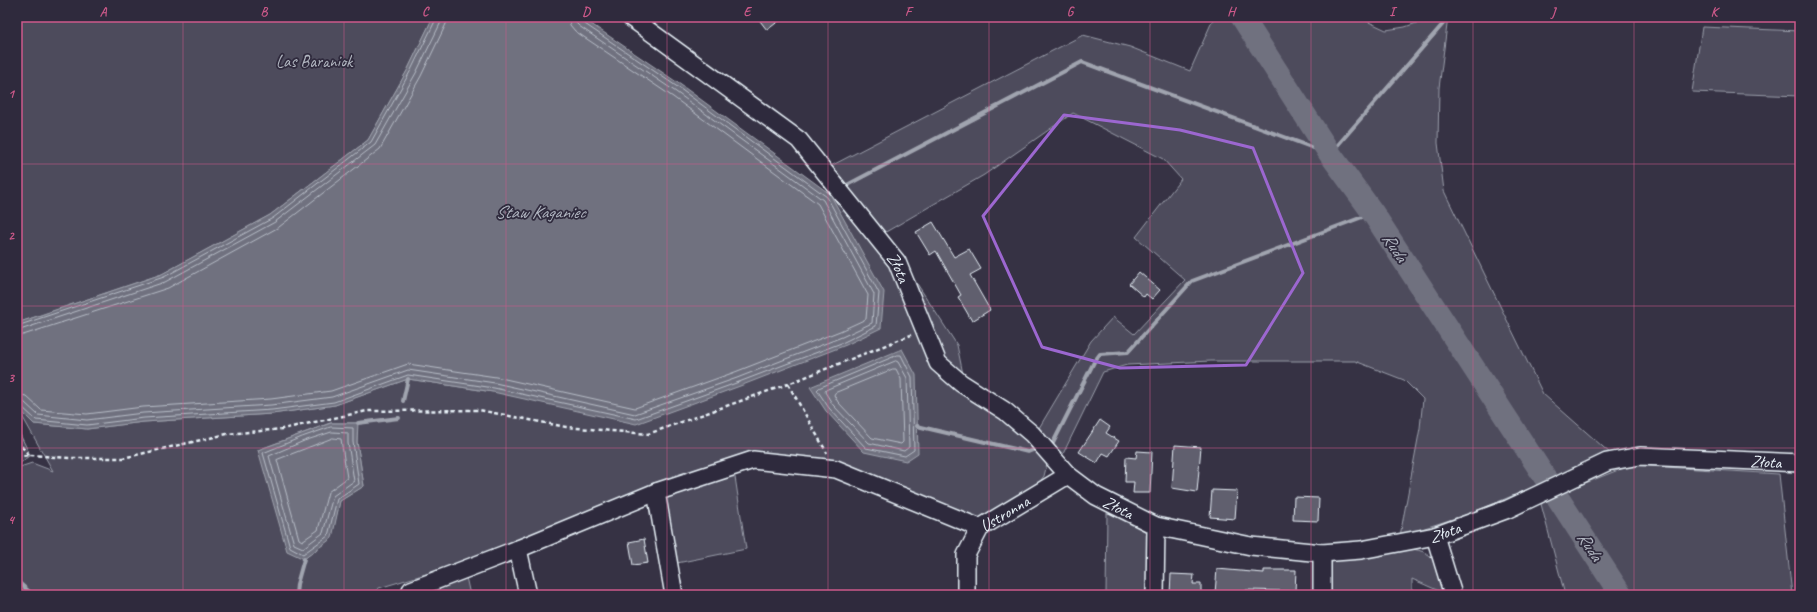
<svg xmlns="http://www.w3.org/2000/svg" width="1817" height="612" viewBox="0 0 1817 612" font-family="Caveat,sans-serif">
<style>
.green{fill:#4d4b5c;stroke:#9a9eaa;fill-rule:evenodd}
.water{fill:#70717f;stroke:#a0a4af}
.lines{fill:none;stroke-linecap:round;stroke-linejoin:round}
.shore{stroke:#b8bec8;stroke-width:1}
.stream{stroke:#a0a4af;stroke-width:4}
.river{stroke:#70717f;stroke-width:23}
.building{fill:#605e6e;stroke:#e8f1f8}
.minor-casing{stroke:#e8f1f8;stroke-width:20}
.path{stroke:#e8f1f8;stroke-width:2.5;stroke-dasharray:4 3;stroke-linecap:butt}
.minor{stroke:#2f2a3d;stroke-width:17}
.marked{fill:none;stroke:#9c67d0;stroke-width:3;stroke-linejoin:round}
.grid{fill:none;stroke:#cd598a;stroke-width:1;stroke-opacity:0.55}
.labels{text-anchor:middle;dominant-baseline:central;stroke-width:3.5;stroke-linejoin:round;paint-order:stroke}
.park-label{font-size:17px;fill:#b2b7c1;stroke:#2f2a3d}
.street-label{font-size:17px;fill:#e8f1f8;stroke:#2f2a3d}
.water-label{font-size:18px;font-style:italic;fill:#b2b7c2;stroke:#2f2a3d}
.neatline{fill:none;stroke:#cd598a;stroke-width:1.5}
.grid-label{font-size:13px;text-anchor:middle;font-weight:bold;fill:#cd598a}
</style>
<rect width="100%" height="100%" fill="#363244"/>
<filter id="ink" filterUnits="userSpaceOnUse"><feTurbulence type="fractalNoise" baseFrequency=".025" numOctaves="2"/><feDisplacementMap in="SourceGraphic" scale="8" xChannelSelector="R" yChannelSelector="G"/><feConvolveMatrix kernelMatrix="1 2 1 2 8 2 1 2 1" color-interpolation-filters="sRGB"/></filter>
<g filter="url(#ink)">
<g class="green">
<polygon points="17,17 433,17 408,69 368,140 270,215 162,274 17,323"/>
<path d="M1214,17H1358L1386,30L1405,27L1425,20L1429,17H1448L1439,88L1438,143L1444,191L1543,394L1611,454L1474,512L1400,536L1420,428L1423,399L1404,380L1355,361H1211L1127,365L1103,372L1061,458L1036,433L1091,341L1113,317L1134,334L1185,280L1136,237L1181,179L1163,159L1073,113L984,175L884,233L957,345L964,379L1048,460L1044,476L1035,488L981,520L830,459L758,454L496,553L379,588L371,595H17V468L32,463L53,471L17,407L34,424L87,429L144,422L272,414L335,405L408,379L493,392L828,195L827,168L1083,35L1130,47L1190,71ZM330,423H357V442L364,486L340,501L331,538L304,559L258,450Z"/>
<polygon points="1702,27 1800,31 1800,96 1692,92"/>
<polygon points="17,428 30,455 17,466"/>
<polygon points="1631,465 1779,474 1792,595 1565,595 1541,504 1560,493"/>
<polygon points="728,476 735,477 746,549 672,564 663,507 669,494"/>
<polygon points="1107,513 1125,516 1151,529 1150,595 1106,595"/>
<path d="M1402,548C1439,550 1435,563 1446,594L1412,579V595H1329V569L1332,561Z"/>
<polygon points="466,577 470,595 419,595"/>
</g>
<g class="water">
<polygon points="433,17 581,17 681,85 830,194 884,292 881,328 846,345 740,386 636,424 493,392 408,379 335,405 272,414 144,422 87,429 34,424 17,407 17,323 162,274 270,215 368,140 408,69"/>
<polygon points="902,349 916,375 918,453 906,461 864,452 826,411 810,387"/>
<polygon points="331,423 358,423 357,442 364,486 340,501 332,538 304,559 287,551 258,450"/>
</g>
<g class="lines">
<g class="shore">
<polyline points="17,326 164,277 273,218 371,142 411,70 437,17"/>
<polyline points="17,331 165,282 275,222 375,145 416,73 441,22 442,17"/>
<polyline points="17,337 168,288 279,227 380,149 421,76 446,24 448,17"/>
<polygon points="898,355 901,355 912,377 914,450 905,456 866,448 829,408 817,390 819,388"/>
<polygon points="896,361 898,362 907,378 909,447 904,451 869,443 833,405 825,392 826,390"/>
<polygon points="893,369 896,369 901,379 903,442 901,444 872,438 838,402 834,395 835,393"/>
<polyline points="17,394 26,396 41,410 87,414 143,407 271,399 331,391 408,364 496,377 635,408 735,372 840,331 866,319 868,295 818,204 673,97 575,31 570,25 569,17"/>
<polyline points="17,400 24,402 38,415 87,420 143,413 271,405 332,397 408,370 495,383 635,414 737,378 842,337 872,323 874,294 823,200 676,92 579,26 575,22 575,17"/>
<polyline points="17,405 21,406 36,420 87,425 144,418 272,410 334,402 408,375 494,388 636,419 739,382 844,342 876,326 879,293 827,197 679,88 582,22 580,17"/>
<polygon points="331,427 353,428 353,442 359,484 337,499 328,536 303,554 290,547 263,453 302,437"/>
<polygon points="332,432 348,433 348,443 354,481 333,496 323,533 303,548 294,544 269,456 304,441"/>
<polygon points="333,438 341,439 347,478 328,492 318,530 302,541 299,539 277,460"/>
</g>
<g class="stream">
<polyline points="847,185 1082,62 1330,154 1449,17"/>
<polyline points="403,401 408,379"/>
<polyline points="358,423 399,418"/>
<polyline points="917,426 1028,452 1033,450"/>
<polyline points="1053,443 1094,362 1100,354 1128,352 1192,281 1373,213"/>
<polyline points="17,581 33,595"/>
<polyline points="296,595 297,584 304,559"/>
</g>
<g class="river">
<polyline points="1242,17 1330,154 1373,213 1546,479"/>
<polyline points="1558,498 1621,595"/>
</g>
</g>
<g class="building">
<polygon points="757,17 784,17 767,30"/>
<polygon points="933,222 954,257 969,249 981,269 970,275 990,310 972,321 958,297 961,295 936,251 930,255 916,232"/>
<polygon points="1139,272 1160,290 1152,299 1146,294 1144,297 1129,284"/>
<polygon points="1100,420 1110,427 1106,433 1119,441 1109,456 1103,453 1097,463 1079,452"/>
<polygon points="1175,445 1201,447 1197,492 1172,488"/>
<polygon points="1137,451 1152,452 1150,493 1133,493 1134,482 1125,482 1126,457 1136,458"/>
<polygon points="1212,490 1237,491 1235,519 1210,517"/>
<polygon points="1294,497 1319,498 1318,521 1293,520"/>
<polygon points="644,539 648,563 633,565 629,542"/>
<polygon points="1217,569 1264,573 1264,570 1296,570 1295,591 1246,590 1245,595 1215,593"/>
<polygon points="1171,574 1194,575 1193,584 1201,584 1201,595 1170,594"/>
</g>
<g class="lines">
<defs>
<g id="minor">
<path id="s1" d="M630,17L799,140L897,262L938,363L961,383L1005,411L1032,434L1068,475L1096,496L1156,526L1251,546L1322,553L1361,550L1435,536L1508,509L1607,462L1640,456L1800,463"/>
<polyline points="656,492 674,595"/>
<polyline points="1435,536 1453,595"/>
<polyline points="518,549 528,595"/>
<polyline points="1322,553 1322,595"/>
<polyline points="412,595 411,590 518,549 656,492 753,460 836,469 980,528"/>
<path id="s2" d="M966,595V555L980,528L1068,475"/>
<polyline points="1155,595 1156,526"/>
</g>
</defs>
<use href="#minor" class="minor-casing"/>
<g class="path">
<polyline points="788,384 827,453"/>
<polyline points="17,441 29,455"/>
<polyline points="17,458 20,456 30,455 69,458 123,458 227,434 282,429 367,411 479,410 566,427 648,434 788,384 911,335"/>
<polyline points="389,595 397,591"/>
</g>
<use href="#minor" class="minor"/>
</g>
</g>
<path class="marked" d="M1064,115L1180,130L1253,148L1303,273L1246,365L1120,368L1042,347L983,216Z"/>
<path class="grid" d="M183,17V595M344,17V595M506,17V595M667,17V595M828,17V595M989,17V595M1150,17V595M1311,17V595M1473,17V595M1634,17V595M17,164H1800M17,306H1800M17,448H1800"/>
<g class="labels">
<g class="park-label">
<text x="314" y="61">Las Baraniok</text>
</g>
<g class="street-label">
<text stroke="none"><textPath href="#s1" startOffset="371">Złota</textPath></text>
<text stroke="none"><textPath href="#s1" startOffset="1379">Złota</textPath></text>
<text stroke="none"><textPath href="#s1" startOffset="707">Złota</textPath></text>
<text stroke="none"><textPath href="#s2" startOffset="99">Ustronna</textPath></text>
<text stroke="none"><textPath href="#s1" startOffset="1043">Złota</textPath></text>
</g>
<g class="water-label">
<text x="540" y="212">Staw Kaganiec</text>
<text transform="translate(1395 247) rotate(57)">Ruda</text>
<text transform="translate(1590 546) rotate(57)">Ruda</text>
</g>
</g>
<rect width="1817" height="612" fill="none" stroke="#2f2a3d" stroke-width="44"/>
<rect x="22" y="22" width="1773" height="568" class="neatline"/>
<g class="grid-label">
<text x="103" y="16">A</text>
<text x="264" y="16">B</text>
<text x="425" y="16">C</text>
<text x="586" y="16">D</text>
<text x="747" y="16">E</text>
<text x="908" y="16">F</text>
<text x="1070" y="16">G</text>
<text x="1231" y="16">H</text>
<text x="1392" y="16">I</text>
<text x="1553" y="16">J</text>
<text x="1714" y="16">K</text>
<text x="11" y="98">1</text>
<text x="11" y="240">2</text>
<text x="11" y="382">3</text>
<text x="11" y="524">4</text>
</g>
</svg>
